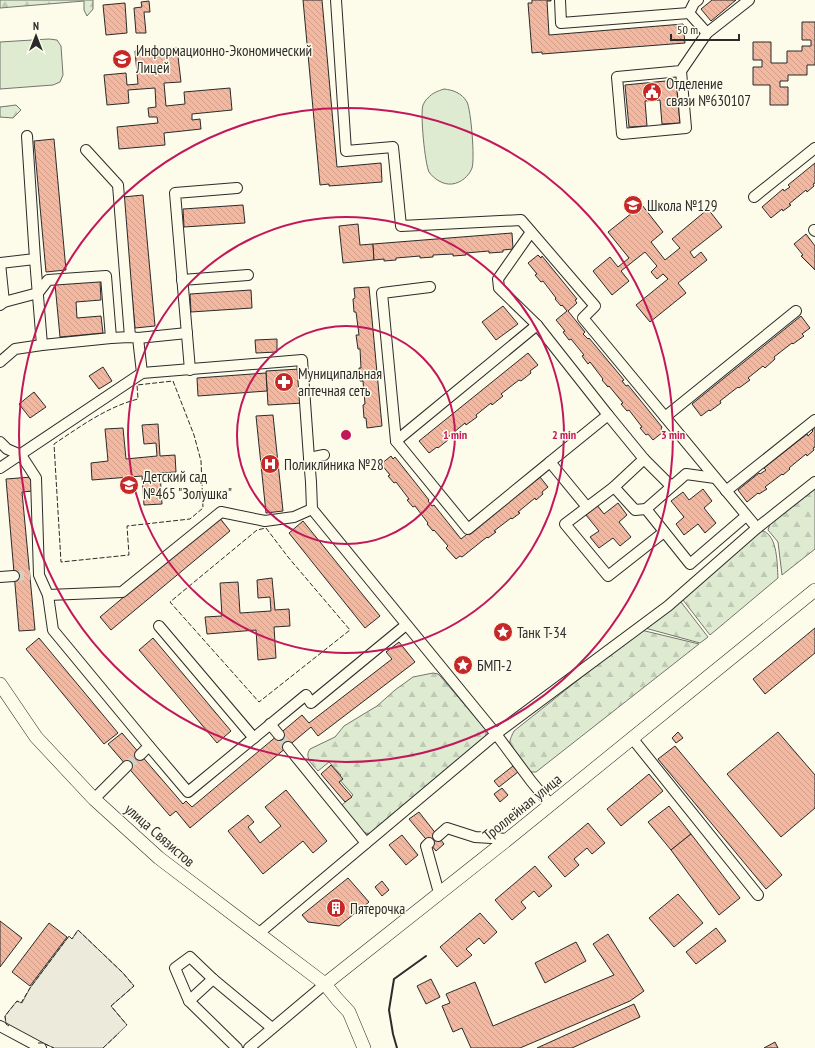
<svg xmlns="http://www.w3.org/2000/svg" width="815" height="1048" viewBox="0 0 815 1048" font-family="'PT Sans Narrow',sans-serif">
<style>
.grass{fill:#deebd1;stroke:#74746e}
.forest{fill:url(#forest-firs);stroke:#74746e}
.parking{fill:#eceadb;stroke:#74746e}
.building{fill:url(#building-back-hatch);stroke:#2b2b2b}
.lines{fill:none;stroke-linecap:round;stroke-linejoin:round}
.minor-tunnel{stroke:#d3d1c4;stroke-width:10;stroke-dasharray:10 5;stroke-linecap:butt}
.minor-casing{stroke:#2b2b2b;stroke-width:12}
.major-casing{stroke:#2b2b2b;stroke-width:14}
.minor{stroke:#fdfbea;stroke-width:10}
.major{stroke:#fdfbea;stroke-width:13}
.fence{stroke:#2b2b2b;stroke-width:1;stroke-dasharray:5 2;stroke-linecap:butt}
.wall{stroke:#2b2b2b;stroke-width:2}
.ring{fill:none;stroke:#c2185b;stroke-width:2}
.labels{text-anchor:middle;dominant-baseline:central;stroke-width:3;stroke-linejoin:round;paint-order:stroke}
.poi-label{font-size:15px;fill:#2b2b2b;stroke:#fdfbea;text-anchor:start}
.street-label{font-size:15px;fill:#2b2b2b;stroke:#fdfbea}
.centre{fill:#c2185b;stroke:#fdfbea;stroke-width:2}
.ring-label{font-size:12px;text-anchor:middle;font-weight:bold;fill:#c2185b;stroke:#fdfbea;stroke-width:3;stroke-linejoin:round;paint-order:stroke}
</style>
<defs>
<pattern id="forest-firs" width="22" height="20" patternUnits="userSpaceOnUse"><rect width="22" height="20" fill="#deebd1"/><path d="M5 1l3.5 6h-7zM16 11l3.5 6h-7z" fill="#bfcab4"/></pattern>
<pattern id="building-back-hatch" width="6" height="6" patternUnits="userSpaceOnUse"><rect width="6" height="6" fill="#f2b8a0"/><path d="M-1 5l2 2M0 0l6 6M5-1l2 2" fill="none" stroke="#d09e8a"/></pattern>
</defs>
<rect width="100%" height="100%" fill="#fdfbea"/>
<g class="grass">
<polygon points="49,39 57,40 61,46 63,75 60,82 53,85 0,89 0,42"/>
<path d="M444,89C453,90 462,93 467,102C471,110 475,159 472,168C469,176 461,183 452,184C443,185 434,179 429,172C425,164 420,114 423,105C424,103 426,99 428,98C432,93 438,91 444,89Z"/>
</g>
<g class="forest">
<polygon points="0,0 93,0 93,9 87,16 84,10 84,1 0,8"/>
<polygon points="16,105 21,110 13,118 0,117 0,107"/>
<polygon points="815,487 815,549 782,575 778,542 768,530 770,524"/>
<path d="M763,531C778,536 777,565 778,578L710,635L683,600V598L760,532Z"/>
<polygon points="678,602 681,602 708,637 700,643 645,628"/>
<path d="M641,630L699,644L536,772H531L512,751C508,743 510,739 514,731Z"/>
<path d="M433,673L438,674L441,677L486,730V737L371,835C358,832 349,816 341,806L353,795L338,778L341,775L329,762L318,771C312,764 304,758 310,749L335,737L344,726L377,706L395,690L413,677Z"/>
</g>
<polygon class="parking" points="78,930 123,973 134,986 111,1006 127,1025 103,1048 54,1048 43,1043 38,1043 6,1024 5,1016 12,1007 17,1001 22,1003 30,988 69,936 72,939"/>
<g class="building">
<polygon points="303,0 322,0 337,167 381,163 382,182 329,186 329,184 320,185"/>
<polygon points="532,0 551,0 551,1 547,1 549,35 683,24 685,43 542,54 542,52 532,53 528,3 532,3"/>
<polygon points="712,0 736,0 711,21 701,9"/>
<polygon points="149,1 150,12 144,12 146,33 136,33 134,8 142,7 141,2"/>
<polygon points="125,3 127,33 106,35 103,5"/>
<polygon points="802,22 815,22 815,65 807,65 807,75 788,75 788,81 780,81 780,87 788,87 788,105 770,105 770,85 753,85 753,67 762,67 762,60 753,60 753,42 771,42 771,63 787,63 787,51 802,51 802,46 811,46 811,40 802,40"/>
<polygon points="177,48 181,82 164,83 166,106 185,104 184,92 230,88 232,110 192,114 192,120 200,119 201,129 164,133 165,145 119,149 117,127 158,123 157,117 149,117 148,108 156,107 155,88 128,90 129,103 107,105 104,75 126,73 127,85 138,84 135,51"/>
<polygon points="676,80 680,123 662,124 660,100 645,101 647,126 629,127 625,85"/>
<polygon points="54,139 66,270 46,272 34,141"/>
<polygon points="815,163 815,183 813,184 814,186 807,192 806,190 789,204 791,205 783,211 782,209 771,218 762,207 783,189 784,191 790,187 788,185"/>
<polygon points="143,195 155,326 135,328 123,197"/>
<polygon points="243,205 245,223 184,227 183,209"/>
<polygon points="642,205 663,232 651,242 665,260 680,248 672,239 708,209 722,227 690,252 694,258 701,252 707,260 678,283 686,293 650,322 636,305 668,279 663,274 657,279 651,272 657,266 645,252 621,271 629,281 612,295 593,271 610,257 618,267 629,258 608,232"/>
<polygon points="358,224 360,245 373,244 374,260 343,263 339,226"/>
<polygon points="512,233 513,249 503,250 503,252 489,253 489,251 466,253 466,255 453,256 453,254 433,255 433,257 420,258 420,256 396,258 396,260 384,261 384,259 374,260 373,244"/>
<polygon points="806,234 815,246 815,270 801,256 803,255 794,244"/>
<polygon points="538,255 541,258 542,256 577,299 575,300 577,303 568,311 585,332 583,334 588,339 589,338 624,380 622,381 626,386 628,385 662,427 661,429 663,432 653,440 648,434 646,435 640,428 642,427 629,410 627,411 621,404 623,403 609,386 608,387 602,380 603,379 590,362 588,364 582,356 584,355 571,339 569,340 563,332 565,331 556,320 567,311 562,305 561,306 555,299 556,298 543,281 541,282 535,275 537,274 528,263"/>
<polygon points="100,281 101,300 76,302 77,318 101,316 103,333 60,337 55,284"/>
<polygon points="369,287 382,426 367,428 366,418 364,418 363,405 365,404 363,381 360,381 359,368 361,368 360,349 358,349 356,335 359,335 356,312 354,312 353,299 355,298 354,288"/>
<polygon points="251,290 252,308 191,312 190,294"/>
<polygon points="503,306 518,324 496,340 482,322"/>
<polygon points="801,316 810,328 802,334 804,336 793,344 792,343 774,357 775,359 765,368 763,366 748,378 750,380 739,388 738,387 720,401 721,403 710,411 709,410 701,416 692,404"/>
<polygon points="277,339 277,352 256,353 255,340"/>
<polygon points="528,353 538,365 530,371 531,373 521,381 519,380 501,394 503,396 492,405 491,403 476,415 477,417 466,425 465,423 447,438 448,440 438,448 437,447 429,453 419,441"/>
<polygon points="103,367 112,381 99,389 89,376"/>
<polygon points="300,369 303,403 268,405 266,371"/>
<polygon points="266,373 267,391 198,396 197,378"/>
<polygon points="34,392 46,407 30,418 19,404"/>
<polygon points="273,415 283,511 266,513 256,416"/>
<polygon points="158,424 160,456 175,455 176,472 160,473 162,504 144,505 142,476 92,480 91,463 108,461 105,429 123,428 126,459 157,456 156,443 144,444 142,425"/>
<polygon points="815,427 815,447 813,448 814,450 807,456 806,454 789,468 790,469 783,475 782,474 765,487 767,489 759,494 758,493 747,502 738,490 759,473 760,474 766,470 764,468 807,434 808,436 813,431 812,430"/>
<polygon points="391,456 393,459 395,457 429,500 428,501 432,506 434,505 461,539 488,517 489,518 495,514 494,512 536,478 537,480 540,477 548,487 542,492 543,494 536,500 535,498 518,512 520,513 512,519 511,518 494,531 496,532 488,538 487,537 462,557 460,556 456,559 446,548 448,546 434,530 433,531 427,524 428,523 415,506 413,507 407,500 409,499 396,482 394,483 388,476 390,475 381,464"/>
<polygon points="32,477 33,491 22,492 35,630 19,631 6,479"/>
<polygon points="703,489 712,501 704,508 716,523 705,533 698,524 684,535 676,524 684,517 671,501 683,492 689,500"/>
<polygon points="618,503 627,515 619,522 631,537 620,546 613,538 599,548 590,537 599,531 586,515 597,505 604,514"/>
<polygon points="219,517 230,531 111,630 100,617"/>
<polygon points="303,521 380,616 365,628 289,533"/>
<polygon points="272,578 275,610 289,609 290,626 274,627 276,658 258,660 256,630 207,634 205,617 222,616 220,583 238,582 240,613 271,611 270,597 258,598 257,580"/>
<polygon points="815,628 815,653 765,694 753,679"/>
<polygon points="39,638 118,733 104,744 26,649"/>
<polygon points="153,638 231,731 217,743 139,650"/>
<polygon points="399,642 415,662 318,736 311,727 190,828 176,811 170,816 108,744 122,733 183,804 186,801 192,807 302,715 309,723 392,659 386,652"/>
<polygon points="678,732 683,738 676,743 672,738"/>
<polygon points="778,732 815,775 815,808 781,837 727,774"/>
<polygon points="675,746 782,875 766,889 658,759"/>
<polygon points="331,765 343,779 339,782 352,797 345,802 321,774"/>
<polygon points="513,766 518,772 499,787 494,781"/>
<polygon points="649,774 663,791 621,826 607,809"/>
<polygon points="502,788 508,795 500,802 494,794"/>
<polygon points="286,790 327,841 313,853 303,841 263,874 228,831 248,815 254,822 248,827 260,843 281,826 265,807"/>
<polygon points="669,806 691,834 671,850 648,822"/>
<polygon points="419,812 444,844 436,851 409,819"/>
<polygon points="588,823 605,843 592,854 587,848 574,859 579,865 565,877 548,857"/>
<polygon points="691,834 740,898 719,915 671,850"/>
<polygon points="402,835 418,855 406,865 389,845"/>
<polygon points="535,866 552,886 539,897 534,891 521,902 526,908 512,920 495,900"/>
<polygon points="348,878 369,902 339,926 308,922 302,915"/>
<polygon points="382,881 389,890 382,896 375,887"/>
<polygon points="678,894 703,923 674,947 649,918"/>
<polygon points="480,913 497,932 484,944 479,938 466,949 472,955 457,967 440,947"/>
<polygon points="0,921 22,938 0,967"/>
<polygon points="49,923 67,937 30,986 12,972"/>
<polygon points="716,928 726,941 696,964 686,952"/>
<polygon points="608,934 644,991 630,1001 520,1048 471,1048 462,1028 453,1032 442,1006 450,1003 446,994 475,982 493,1026 614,975 593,944"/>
<polygon points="576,942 586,961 545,983 535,963"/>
<polygon points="431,979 440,997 426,1004 417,986"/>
<polygon points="634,1004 640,1017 572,1048 537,1048"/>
<polygon points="775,1042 778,1048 764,1048"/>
</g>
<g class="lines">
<g class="minor-tunnel">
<polyline points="14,576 30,575"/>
<polyline points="279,735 288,747"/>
<polyline points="127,766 140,755"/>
</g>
<defs>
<g id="minor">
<polyline points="336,0 346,151 393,147 401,226 521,220 595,306 583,318 757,528"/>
<polyline points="560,0 561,23 689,13 707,33"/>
<polyline points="689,13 694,3 698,0"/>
<polyline points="681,71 686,128 622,134 617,77 681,71 707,33 749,0"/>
<polyline points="86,150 118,185 130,337"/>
<polyline points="754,197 815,148"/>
<polyline points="814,230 815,231"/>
<polyline points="531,232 498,279 499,288 537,325 608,415"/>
<polyline points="35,259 42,345 111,338 130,337 138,338 142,373"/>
<polyline points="0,263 35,259 27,136"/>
<polyline points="0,263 4,302"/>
<polyline points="182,280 248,275"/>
<polyline points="430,287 382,293 396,441 468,529 550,462 587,507"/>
<polyline points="0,305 4,302 38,293 48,280 106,276 111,338"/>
<polyline points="138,338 187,333"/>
<polyline points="0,362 15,349 42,345"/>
<polyline points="190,370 175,193 237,188"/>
<polyline points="665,417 796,311"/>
<polyline points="396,441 537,325"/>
<polyline points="0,442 7,449 21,455 36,478 39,575 48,595 53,630 149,746 188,792 306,695 311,703 406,625"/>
<polyline points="324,455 309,458 311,482 312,509 496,734 531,781 550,804"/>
<polyline points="550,462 608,415 644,459 671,486"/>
<polyline points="0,468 142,373 302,360 309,458"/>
<polyline points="715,478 686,474 646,509 690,564 746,516"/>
<polyline points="614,487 644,459"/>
<polyline points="726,491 815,420"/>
<polyline points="646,509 635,510 614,487 565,524 608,576 664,532"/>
<polyline points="0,577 14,576"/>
<polyline points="48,595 122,592 221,512 265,521 294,517 312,509"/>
<polyline points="159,626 254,738"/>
<polyline points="270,724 279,735"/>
<polyline points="632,738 758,895"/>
<polyline points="288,747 366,843"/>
<polyline points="140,755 149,746"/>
<polyline points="94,799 127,766"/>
<polyline points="438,836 447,828 475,837 508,839"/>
<polyline points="429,843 426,846 439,893"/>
<polyline points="258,934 496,734 668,606 757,528 815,482"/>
<polyline points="189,1001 213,979"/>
<polyline points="0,1026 41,1048"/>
<polyline points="237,1048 189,1001 175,968 190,957 213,979 272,1028"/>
<polyline points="249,1048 325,984"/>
</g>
<g id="major">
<polyline points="0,684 36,737 94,799 159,858 325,984 337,999 349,1012 364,1048"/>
<polyline points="325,984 508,839 815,590"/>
</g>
</defs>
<use href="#minor" class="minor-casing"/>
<use href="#major" class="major-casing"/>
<use href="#minor" class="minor"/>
<use href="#major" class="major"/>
<g class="fence">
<path d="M173,381L194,435L201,461L203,508L190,519L127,526L129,555L61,562L54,444C81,426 107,407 138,399L137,385Z"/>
<polygon points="266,528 288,557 350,630 259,702 170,602 257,530"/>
<polyline points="9,1026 6,1024 5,1016 17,1001 21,1003 30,988 69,936 72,939 78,930 123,973 134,986 111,1006 127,1025"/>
<polyline points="38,1043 43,1043 54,1048"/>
<polyline points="103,1048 119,1033"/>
</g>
<polyline class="wall" points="397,1048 393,1034 389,1010 394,979 426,956"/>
</g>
<g class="ring">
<circle cx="346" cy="435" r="109"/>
<circle cx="346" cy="435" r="218"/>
<circle cx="346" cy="435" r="327"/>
</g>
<defs>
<symbol id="school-disc" viewBox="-11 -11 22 22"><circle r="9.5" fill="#c62828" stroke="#fdfbea"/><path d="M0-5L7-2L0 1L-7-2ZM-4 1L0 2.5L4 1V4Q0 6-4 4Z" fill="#fff"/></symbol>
<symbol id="civic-disc" viewBox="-11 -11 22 22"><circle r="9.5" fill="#c62828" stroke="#fdfbea"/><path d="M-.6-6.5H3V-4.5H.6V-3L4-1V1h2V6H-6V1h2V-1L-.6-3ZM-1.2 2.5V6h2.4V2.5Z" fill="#fff"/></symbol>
<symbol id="pharmacy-disc" viewBox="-11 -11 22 22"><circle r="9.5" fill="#c62828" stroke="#fdfbea"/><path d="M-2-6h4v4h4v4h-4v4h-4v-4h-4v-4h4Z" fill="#fff"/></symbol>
<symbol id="hospital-disc" viewBox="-11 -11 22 22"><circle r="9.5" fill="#c62828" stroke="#fdfbea"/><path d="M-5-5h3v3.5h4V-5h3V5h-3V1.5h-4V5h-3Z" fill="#fff"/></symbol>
<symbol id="sight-disc" viewBox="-11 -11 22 22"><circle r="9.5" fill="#c62828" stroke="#fdfbea"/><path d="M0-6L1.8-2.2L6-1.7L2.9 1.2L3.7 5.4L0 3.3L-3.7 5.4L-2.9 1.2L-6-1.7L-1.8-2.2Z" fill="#fff"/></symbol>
<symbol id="building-disc" viewBox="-11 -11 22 22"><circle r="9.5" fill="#c62828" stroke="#fdfbea"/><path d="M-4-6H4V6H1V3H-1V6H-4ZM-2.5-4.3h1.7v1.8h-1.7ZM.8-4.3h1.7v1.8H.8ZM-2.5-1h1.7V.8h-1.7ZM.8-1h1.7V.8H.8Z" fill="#fff"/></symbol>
</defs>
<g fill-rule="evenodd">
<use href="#school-disc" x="111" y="48" width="22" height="22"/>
<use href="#civic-disc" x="641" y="81" width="22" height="22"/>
<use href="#school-disc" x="622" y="194" width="22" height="22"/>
<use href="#pharmacy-disc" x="273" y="371" width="22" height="22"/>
<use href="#hospital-disc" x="259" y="453" width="22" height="22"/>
<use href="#school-disc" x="118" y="474" width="22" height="22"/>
<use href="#sight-disc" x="492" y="621" width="22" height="22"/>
<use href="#sight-disc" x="452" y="654" width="22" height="22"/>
<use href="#building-disc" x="325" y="897" width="22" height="22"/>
</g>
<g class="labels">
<g class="poi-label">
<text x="136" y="50">Информационно-Экономический<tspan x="136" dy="17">Лицей</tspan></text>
<text x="666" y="83">Отделение<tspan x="666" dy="17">связи №630107</tspan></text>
<text x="647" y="205">Школа №129</text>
<text x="298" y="373">Муниципальная<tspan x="298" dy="17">аптечная сеть</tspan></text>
<text x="284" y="464">Поликлиника №28</text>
<text x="143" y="476">Детский сад<tspan x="143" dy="17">№465 "Золушка"</tspan></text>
<text x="517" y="632">Танк Т-34</text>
<text x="477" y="665">БМП-2</text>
<text x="350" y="908">Пятерочка</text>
</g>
<g class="street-label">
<text transform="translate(522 807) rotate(-39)">Троллейная улица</text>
<text transform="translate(160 835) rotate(41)">улица Связистов</text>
</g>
</g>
<circle cx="346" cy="435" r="6" class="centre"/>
<g class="ring-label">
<text x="455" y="439">1 min</text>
<text x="564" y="439">2 min</text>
<text x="673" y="439">3 min</text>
</g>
<g transform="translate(36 36)" stroke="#fdfbea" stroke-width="3" paint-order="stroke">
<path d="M0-3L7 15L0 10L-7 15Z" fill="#2b2b2b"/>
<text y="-6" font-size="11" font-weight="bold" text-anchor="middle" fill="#2b2b2b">N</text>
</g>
<path d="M671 34v6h68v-6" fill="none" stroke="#2b2b2b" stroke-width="2"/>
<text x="677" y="34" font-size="12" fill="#2b2b2b" stroke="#fdfbea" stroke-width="3" paint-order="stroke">50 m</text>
</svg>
